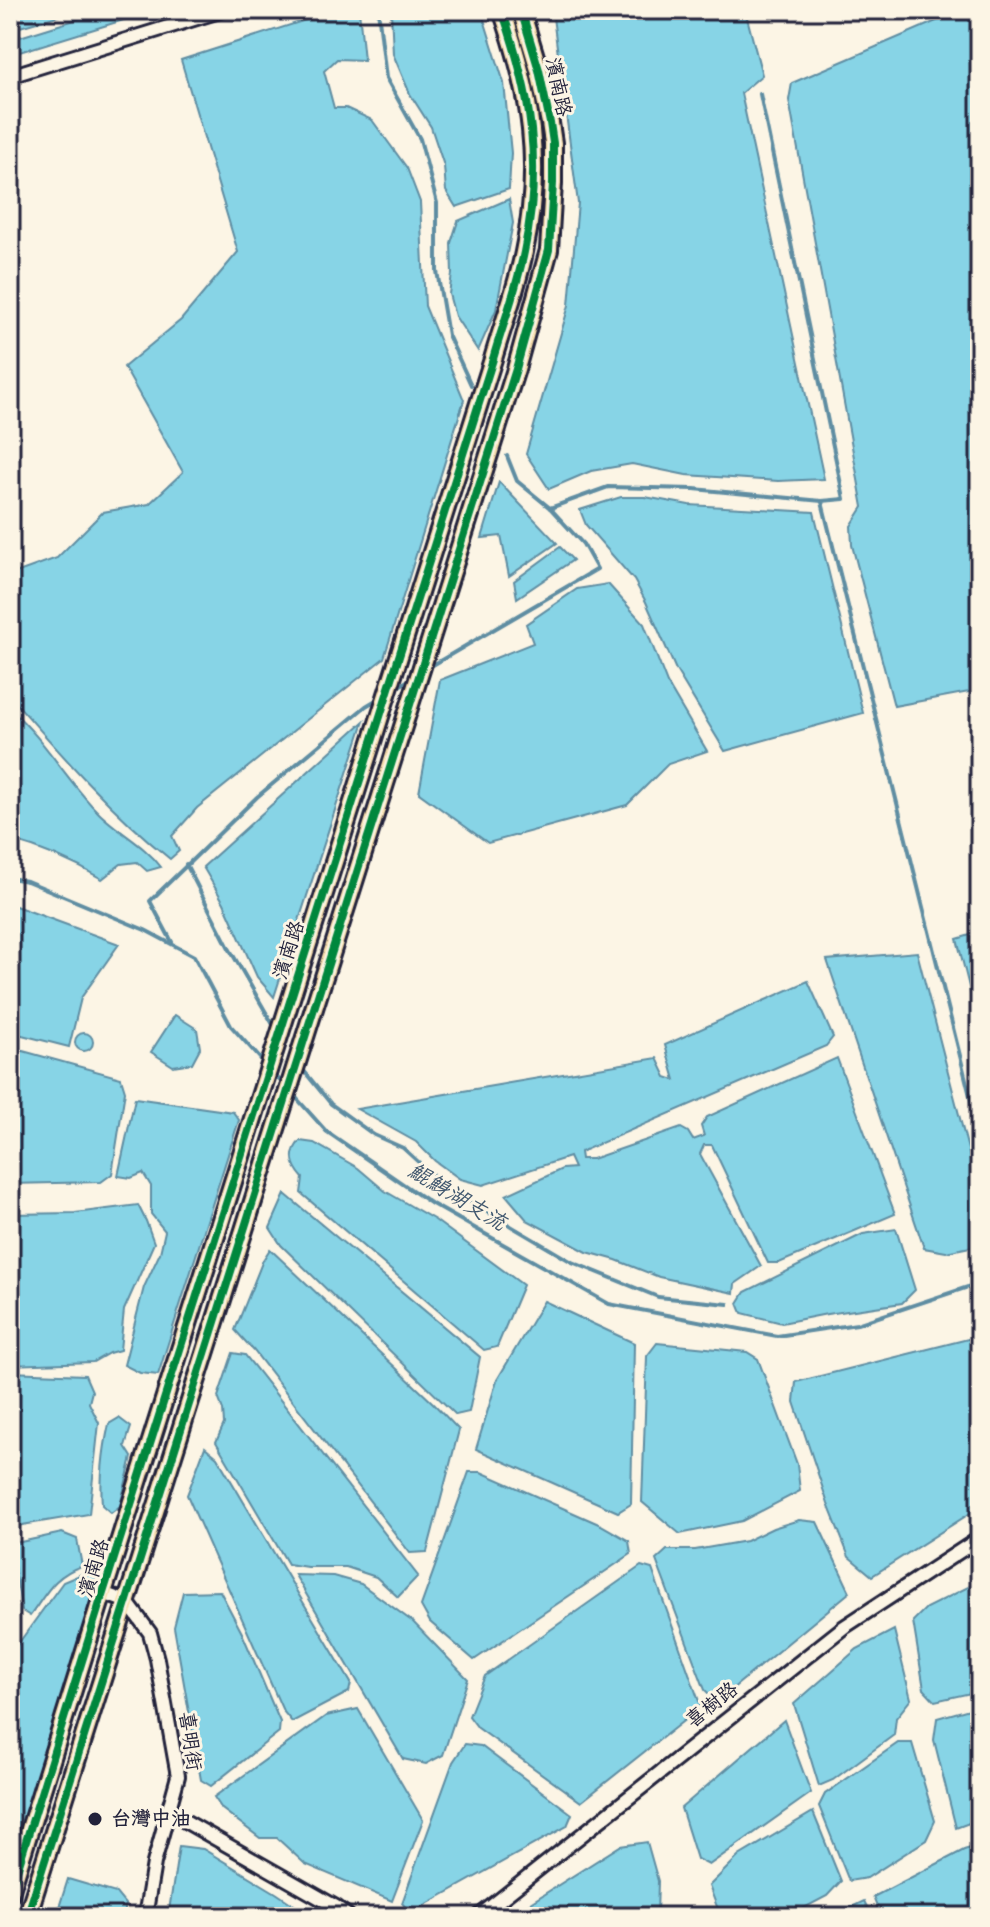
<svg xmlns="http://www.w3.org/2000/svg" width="990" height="1927" viewBox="0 0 990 1927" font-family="'Balsamiq Sans','LXGW WenKai TC',sans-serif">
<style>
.water{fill:#87d4e6;stroke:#5f8da2;stroke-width:2}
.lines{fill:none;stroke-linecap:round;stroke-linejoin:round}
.stream{stroke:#5f8da2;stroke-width:4}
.minor-casing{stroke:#22223b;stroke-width:18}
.major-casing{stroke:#22223b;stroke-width:22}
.minor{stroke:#fcf5e5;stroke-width:12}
.major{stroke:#f8deab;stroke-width:16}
.cycleway-casing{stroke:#fcf5e5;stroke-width:13}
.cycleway{stroke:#00873e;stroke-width:8}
.poi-dot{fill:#22223b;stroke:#fcf5e5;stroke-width:3}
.labels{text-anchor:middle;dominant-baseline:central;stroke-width:6;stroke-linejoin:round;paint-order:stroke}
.street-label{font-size:20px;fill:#22223b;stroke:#fcf5e5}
.poi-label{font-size:20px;font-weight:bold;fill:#22223b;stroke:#fcf5e5;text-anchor:start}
.water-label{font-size:22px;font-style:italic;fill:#40576e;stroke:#fcf5e5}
</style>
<rect width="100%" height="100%" fill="#fcf5e5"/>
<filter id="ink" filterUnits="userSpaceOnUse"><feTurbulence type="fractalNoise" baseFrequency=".0125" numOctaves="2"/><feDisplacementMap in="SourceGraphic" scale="16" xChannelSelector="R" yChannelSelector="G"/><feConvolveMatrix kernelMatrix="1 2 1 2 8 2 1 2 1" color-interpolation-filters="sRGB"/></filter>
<g filter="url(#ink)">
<g class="water">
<polygon points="10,10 78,10 10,30"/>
<polygon points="107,10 156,10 10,55 10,40"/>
<path d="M337,10H359L364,60L337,59L324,71L334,108H346L372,120L407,168L420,202L425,306L464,400L384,658L197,808L172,836L179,851L170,859C110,811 60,753 10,696V575L57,558L103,512L149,504L183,472L124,367L181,320L238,252L181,60Z"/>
<polygon points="391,10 481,10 504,83 511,153 509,189 456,207 446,191 444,166 431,127 410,94 393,54"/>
<polygon points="552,10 745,10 762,75 741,93 824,479 778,481 686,475 632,464 591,471 549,489 526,454 569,305 578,203"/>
<polygon points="962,10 980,10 980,690 894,706 852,545 851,526 863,507 789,100 792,83"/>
<polygon points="509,199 513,223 496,310 478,351 455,316 449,294 452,274 451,243 458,221"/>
<polygon points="499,482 557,543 509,576 501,536 482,538"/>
<polygon points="621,497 645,497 689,505 814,512 863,713 725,751 676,670 646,602 634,580 586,525 580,510"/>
<polygon points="560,547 573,560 517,598 514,581"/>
<polygon points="608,584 644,624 667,683 707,751 668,764 627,805 488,843 419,793 440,680 533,643 526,624 577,589"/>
<path d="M10,709C43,738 65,777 95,809C115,831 143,843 161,867L147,871L137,862L121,864L102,879C73,862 43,849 10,840Z"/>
<polygon points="364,721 274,997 257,977 224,903 203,867"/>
<polygon points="10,904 119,944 81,998 69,1047 10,1032"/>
<polygon points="980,932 980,1031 957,939"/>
<polygon points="917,952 980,1196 980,1245 946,1252 924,1248 827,960"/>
<polygon points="808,981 833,1037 826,1046 580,1152 581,1159 592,1159 681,1128 688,1132 693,1140 704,1136 701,1126 707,1117 837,1058 895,1214 779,1263 768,1263 712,1145 704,1145 700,1154 761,1266 735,1284 734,1293 659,1277 616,1260 587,1252 527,1220 506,1195 562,1169 574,1168 569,1157 483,1185 460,1179 435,1161 416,1142 357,1109 657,1058 666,1077 675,1080 665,1045"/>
<polygon points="175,1015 197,1029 200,1048 192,1063 173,1066 151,1052"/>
<circle cx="84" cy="1042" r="9"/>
<polygon points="10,1050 23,1051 121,1078 125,1091 112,1174 101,1182 10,1184"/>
<polygon points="135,1098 233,1112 239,1120 158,1375 140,1373 124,1365 144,1287 160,1253 165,1231 151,1214 151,1186 143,1173 131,1178 118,1176"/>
<path d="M300,1141L314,1143L358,1168L385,1191L435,1220L523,1285L497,1347L484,1350L301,1193L303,1178C292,1166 288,1154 300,1141Z"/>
<polygon points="285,1194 480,1357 469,1412 456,1415 281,1245 270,1228"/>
<polygon points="138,1205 146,1221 154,1243 124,1310 120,1350 109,1353 93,1362 10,1365 10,1214 75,1213"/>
<polygon points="896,1229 915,1290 902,1303 827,1314 782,1323 742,1313 738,1303 745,1292 863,1234"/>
<polygon points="270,1249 433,1403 459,1430 427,1552 410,1553 254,1351 235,1330 263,1260"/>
<polygon points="544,1301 634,1343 631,1504 618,1512 476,1449 497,1380"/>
<polygon points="980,1336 980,1507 872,1576 849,1557 828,1504 794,1402 796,1382"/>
<polygon points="657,1343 747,1352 758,1359 797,1464 800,1491 742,1521 680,1534 642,1502 647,1356"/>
<polygon points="233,1353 245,1355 418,1576 398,1597 376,1577 346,1567 307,1567 288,1564 216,1442 224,1424 223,1410 218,1397"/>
<polygon points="10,1372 85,1375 92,1391 89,1403 99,1423 89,1514 10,1527"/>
<path d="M119,1418L131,1427L125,1446L132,1457L120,1506L111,1513L102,1505C100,1478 103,1451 109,1424Z"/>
<polygon points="205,1447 217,1457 351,1683 349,1692 292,1722 283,1711 187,1495"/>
<polygon points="469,1472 481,1472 601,1525 629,1541 631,1554 474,1660 430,1622 421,1606"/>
<polygon points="799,1520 817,1522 850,1592 726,1694 714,1699 705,1690 656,1560 667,1550 695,1550 746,1541 773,1528"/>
<path d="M62,1533L77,1539L82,1566C54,1575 46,1594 30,1616L22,1611L11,1548L16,1543Z"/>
<polygon points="641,1566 652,1569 701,1707 581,1802 478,1728 469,1716 485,1676"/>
<path d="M10,1572C14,1593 24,1619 10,1637Z"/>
<polygon points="101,1573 10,1860 10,1655 63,1582 82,1574"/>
<polygon points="295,1575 333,1576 361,1584 413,1622 468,1679 443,1755 426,1764 403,1759"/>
<polygon points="980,1581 980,1691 935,1701 924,1689 913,1621 926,1608"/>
<polygon points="220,1591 242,1633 280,1722 279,1732 211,1786 201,1780 174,1627 183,1592"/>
<polygon points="894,1630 911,1699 896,1718 894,1735 833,1780 819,1786 794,1704 857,1649"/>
<polygon points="980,1706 980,1819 956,1828 934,1740 937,1718"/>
<polygon points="358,1709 423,1820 392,1901 305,1864 277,1838 260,1838 222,1809 214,1797 326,1716"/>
<polygon points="784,1720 811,1793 709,1865 697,1859 681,1808"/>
<polygon points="898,1743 912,1743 935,1821 926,1840 867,1878 849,1881 819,1806 825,1794"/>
<polygon points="465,1744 481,1746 572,1814 567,1826 416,1910 407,1909 402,1903 453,1762"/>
<polygon points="813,1812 841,1881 827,1896 787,1917 721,1917 709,1886 739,1856"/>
<polygon points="647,1842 658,1881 657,1915 654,1917 528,1917 527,1905 620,1846"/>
<polygon points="980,1845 980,1917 881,1917 873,1897 964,1850"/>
<polygon points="179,1846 203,1849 276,1893 312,1917 168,1917"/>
<polygon points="68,1879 116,1893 125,1904 125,1917 56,1917"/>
<polygon points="864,1901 872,1917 831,1917"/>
</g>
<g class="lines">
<g class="stream">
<polyline points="378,10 386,78 420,139 437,203 437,271 448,335 471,385"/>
<polyline points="822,502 980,1136"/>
<polyline points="550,508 608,487 694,489 822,501 844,499 760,94"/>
<polyline points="426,669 597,569 583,544 550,508 517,481 507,456"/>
<polyline points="396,688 412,678"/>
<polyline points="186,864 229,948 275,1028"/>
<polyline points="10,878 27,881 145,930 194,956 231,1026 266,1065"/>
<polyline points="172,942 150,901 257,797 366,706 381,697"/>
<polyline points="300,1066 331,1104 374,1135 403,1148 448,1189 572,1262 658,1297 728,1304"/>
<polyline points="272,1072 285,1086"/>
<polyline points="291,1092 326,1131 432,1204 609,1304 777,1336 857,1324 980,1283"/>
</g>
<defs>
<g id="minor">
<polyline points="10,76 223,10"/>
<polyline points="103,1593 127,1602 150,1633 157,1659 178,1776 154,1863 145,1917"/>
<polyline points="169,1812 336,1907 349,1917"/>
<polyline points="478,1917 844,1627 980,1538"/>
</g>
<g id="major">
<path d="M10,1893L103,1593L493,359C503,324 517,288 524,252C543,164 531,94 502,10"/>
<polyline points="27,1917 516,369 549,250 553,183 553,143 550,123 539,70 521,10"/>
</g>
</defs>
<use href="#minor" class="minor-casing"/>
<use href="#major" class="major-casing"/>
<use href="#minor" class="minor"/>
<use href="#major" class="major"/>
<defs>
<g id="cycleway">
<path d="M10,1893L103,1593L493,359C503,324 517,288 524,252C543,164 531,94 502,10"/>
<polyline points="27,1917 516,369 549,250 553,183 553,143 550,123 539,70 521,10"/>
</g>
</defs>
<use href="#cycleway" class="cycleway-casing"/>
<use href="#cycleway" class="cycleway"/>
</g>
</g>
<circle class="poi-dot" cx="95" cy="1819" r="8"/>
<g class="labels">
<g class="street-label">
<text transform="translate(558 87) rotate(78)">濱南路</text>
<text transform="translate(289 950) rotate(-72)">濱南路</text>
<text transform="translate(94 1568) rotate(-73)">濱南路</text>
<text transform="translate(712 1705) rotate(-38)">喜樹路</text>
<text transform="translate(190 1741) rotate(82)">喜明街</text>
</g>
<g class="poi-label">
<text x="111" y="1819">台灣中油</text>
</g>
<g class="water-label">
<text transform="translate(457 1197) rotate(31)">鯤鯓湖支流</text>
</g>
</g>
<rect width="990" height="1927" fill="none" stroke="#fcf5e5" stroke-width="40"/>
<rect x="20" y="20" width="950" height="1887" fill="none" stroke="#22223b" stroke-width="3" filter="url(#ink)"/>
</svg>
